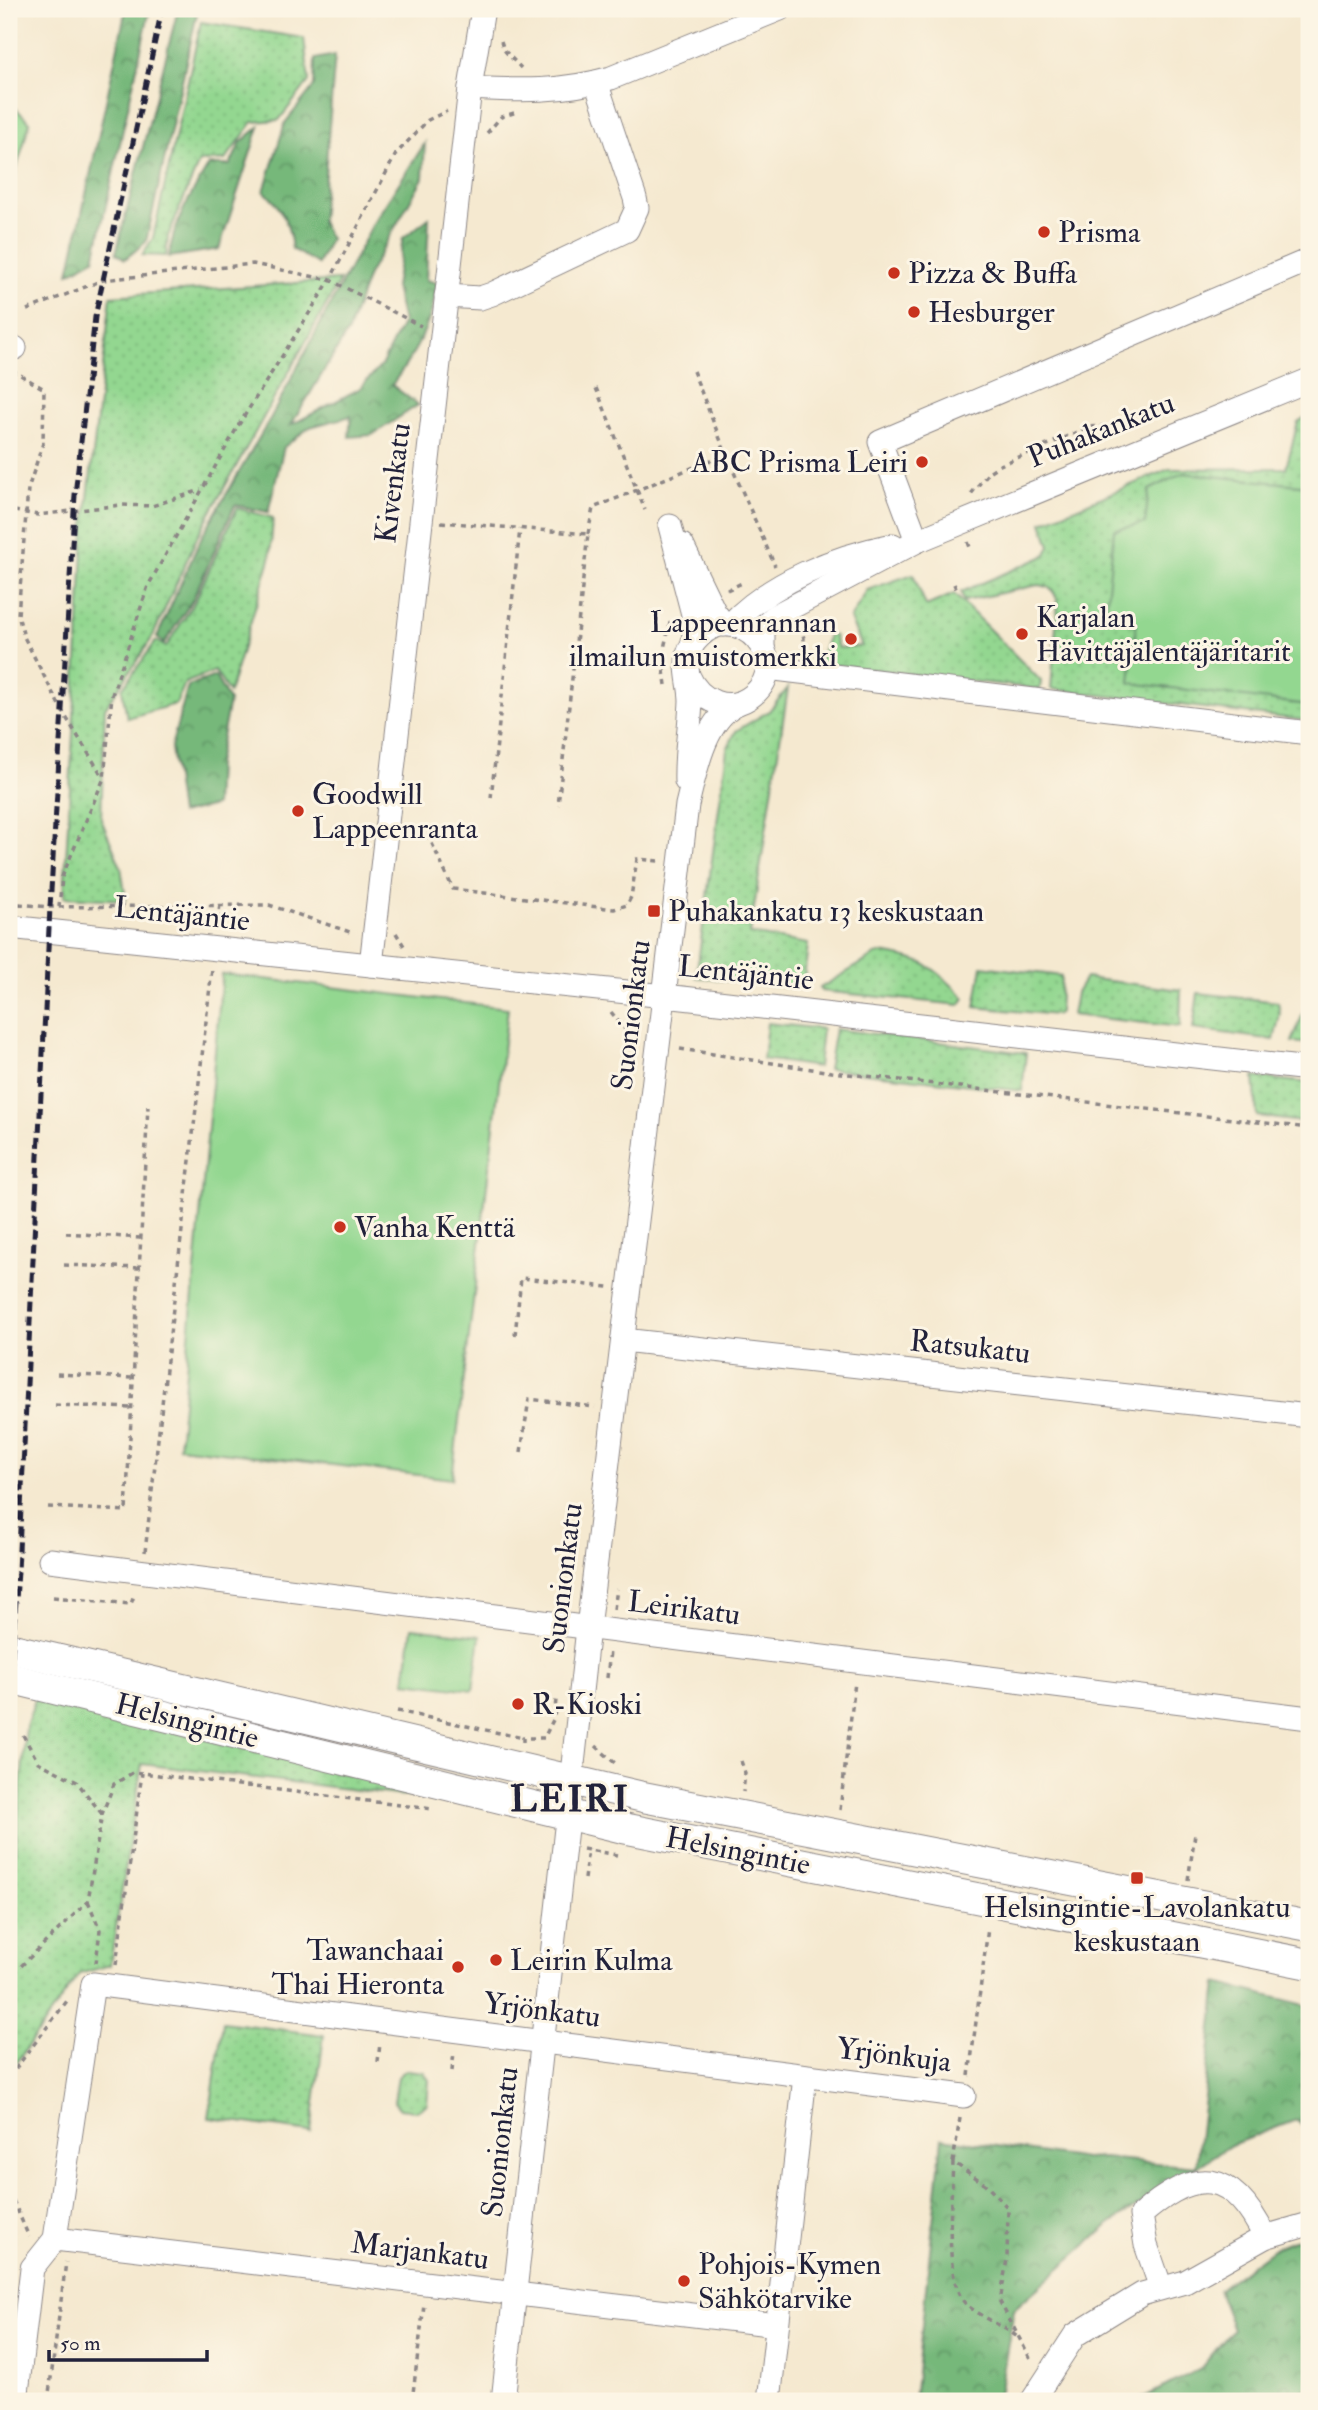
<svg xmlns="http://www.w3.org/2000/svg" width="1318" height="2410" viewBox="0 0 1318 2410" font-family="'IM FELL Double Pica',serif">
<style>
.grass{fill:url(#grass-dots);stroke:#5a7c66;stroke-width:2}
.forest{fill:url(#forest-crowns);stroke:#4c6d5a;stroke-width:2}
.green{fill:#93d790;stroke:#5a7c66;stroke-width:2}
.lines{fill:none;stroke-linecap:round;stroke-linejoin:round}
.minor-casing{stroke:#8c8686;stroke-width:25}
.major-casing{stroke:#8c8686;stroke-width:32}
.path{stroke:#8c8686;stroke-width:3.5;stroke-dasharray:5 5;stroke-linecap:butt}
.minor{stroke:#fff;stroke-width:23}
.major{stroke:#fff;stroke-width:30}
.rail{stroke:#22223b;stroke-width:5;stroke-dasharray:10 5;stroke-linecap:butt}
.poi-dot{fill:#c8321e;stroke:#fcf5e5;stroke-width:2.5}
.labels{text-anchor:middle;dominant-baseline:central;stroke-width:6;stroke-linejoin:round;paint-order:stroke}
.poi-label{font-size:30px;fill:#22223b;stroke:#fcf5e5;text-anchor:start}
.street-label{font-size:30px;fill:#22223b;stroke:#fcf5e5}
.district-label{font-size:37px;font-weight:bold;letter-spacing:2px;fill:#22223b;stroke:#fcf5e5}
</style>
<defs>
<pattern id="grass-dots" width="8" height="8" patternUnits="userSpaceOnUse" patternTransform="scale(1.75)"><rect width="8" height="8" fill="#93d790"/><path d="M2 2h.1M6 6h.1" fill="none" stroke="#7eb87d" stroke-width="1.8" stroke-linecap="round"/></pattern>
<pattern id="forest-crowns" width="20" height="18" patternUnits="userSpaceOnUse" patternTransform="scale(1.75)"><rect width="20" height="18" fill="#76b87a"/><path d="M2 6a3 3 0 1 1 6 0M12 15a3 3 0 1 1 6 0" fill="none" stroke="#609565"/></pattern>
</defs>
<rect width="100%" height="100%" fill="#fcf5e5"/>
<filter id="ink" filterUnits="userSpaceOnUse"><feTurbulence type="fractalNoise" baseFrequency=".0143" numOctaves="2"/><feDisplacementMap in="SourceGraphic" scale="14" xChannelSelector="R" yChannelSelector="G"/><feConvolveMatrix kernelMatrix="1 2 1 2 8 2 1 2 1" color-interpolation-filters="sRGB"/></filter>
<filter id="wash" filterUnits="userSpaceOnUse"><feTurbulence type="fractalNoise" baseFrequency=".00686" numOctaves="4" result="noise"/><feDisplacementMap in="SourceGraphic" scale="28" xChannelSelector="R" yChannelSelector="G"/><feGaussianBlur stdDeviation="1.57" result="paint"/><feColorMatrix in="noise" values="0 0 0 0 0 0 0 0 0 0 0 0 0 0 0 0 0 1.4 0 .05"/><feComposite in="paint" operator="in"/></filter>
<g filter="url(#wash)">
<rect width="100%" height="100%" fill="#f5e9d0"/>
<g class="grass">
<polygon points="201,22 304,38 309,81 279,120 253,122 225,160 199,162 168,236 166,256 142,255 153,238"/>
<polygon points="340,280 198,535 152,638 105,708 101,819 121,867 126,900 64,897 84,533 111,296"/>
<path d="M1309,415L1306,463L1309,464V721L1051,689L1058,602C1054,590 1050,586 1038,585L964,601L961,592L1045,556L1050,546L1042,522L1169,469L1286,468L1298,422Z"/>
<polygon points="237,508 273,518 270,559 229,693 215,671 185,683 176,704 127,718 122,689 156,641 166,647 195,601"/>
<polygon points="913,574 926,606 954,594 1041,681 1040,689 818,663 829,635 834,635 838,648 862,646 850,619 867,590"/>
<polygon points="788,688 750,934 808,944 803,989 696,977 727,749 736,731 769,711"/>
<path d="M879,953C926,959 932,966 965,998L960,1005L821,991L820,988Z"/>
<polygon points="982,966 1061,976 1059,1012 1056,1015 975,1007"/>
<polygon points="1085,978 1181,990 1180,1027 1072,1015 1076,993"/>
<polygon points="1198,993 1278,1002 1280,1014 1274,1040 1193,1029"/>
<polygon points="1306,1006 1309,1006 1309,1044 1292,1042"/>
<polygon points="767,1023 822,1029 818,1067 763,1059"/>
<polygon points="835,1029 1026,1053 1022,1091 828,1069"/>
<polygon points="1254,1077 1309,1083 1309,1123 1257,1116"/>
<polygon points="36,1697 470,1804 142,1764 110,1965 79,1974 9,2073 9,1923 26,1727"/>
<polygon points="223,2022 324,2035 311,2132 209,2118"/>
<polygon points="406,2070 424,2072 429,2080 427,2104 417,2111 400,2109 394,2102 398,2077"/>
</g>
<g class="forest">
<polygon points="126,9 150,9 94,259 69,273"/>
<polygon points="178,9 198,9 146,242 125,259 116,253"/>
<path d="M335,55L321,222L330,239L318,264L292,249C289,224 283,208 264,191L285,123L314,86L315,59Z"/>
<path d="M259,127L219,249L169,257C173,223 191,194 209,165H230L241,142Z"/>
<path d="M425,143L423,178L368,275L348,331L291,425L359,389L381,366L403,322L395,287L403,238L429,218L426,280L437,283C433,323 415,353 392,385L418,405L372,435L349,437L351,416L310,427L284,447L268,512L235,505L193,599L164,644L157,637L202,536L270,419L374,222Z"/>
<polygon points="215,676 229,701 217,764 215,806 180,814 171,747 188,686"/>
<polygon points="1217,1983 1309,2006 1309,2132 1296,2120 1231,2145 1111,2223 1014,2309 998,2401 914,2401 942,2138 1085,2159 1104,2158 1196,2167"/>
<polygon points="1309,2234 1309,2386 1285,2401 1137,2401 1201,2368 1233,2329 1218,2290 1276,2247"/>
</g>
<g class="green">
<polygon points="13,106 30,122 11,188 9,183 9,110"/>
<polygon points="1183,473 1309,486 1309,705 1130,683 1136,625 1106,610 1114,530 1145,523 1149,490"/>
<polygon points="222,974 508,1008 452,1479 179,1447"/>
<polygon points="412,1628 480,1636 473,1690 405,1682"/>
</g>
</g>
<g filter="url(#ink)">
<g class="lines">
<defs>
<g id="minor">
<path d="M470,88C519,91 563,92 611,78L780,9"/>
<polyline points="446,296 480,298 492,294 627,230 637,208 635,198 596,82"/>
<polyline points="9,347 15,348"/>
<polyline points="670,526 695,622 693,644"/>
<polyline points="917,541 880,442 1309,260"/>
<polyline points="682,545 715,613 725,625"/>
<path d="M730,625C770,582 836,556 893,545"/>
<polyline points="763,648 763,628 775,616 917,541 1309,380"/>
<polyline points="767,668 1309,733"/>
<path d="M686,781C685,754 690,728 691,701C691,689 687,677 687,664C687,653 692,643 700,636C738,599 794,661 753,695C729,715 699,701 688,675"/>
<polyline points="9,927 665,996 1309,1069"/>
<polyline points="371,965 470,88 483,9"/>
<polyline points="623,1340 1309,1416"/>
<polyline points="50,1560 1309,1718"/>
<polyline points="55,2239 777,2325"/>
<path d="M1161,2288L1146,2245L1141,2215C1196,2166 1232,2169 1265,2237"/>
<polyline points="16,2401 32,2268 55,2239 93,1984 964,2096"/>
<path d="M503,2401L588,1628L687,805C695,773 704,721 736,704"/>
<polyline points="769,2401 805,2076"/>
<polyline points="1032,2401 1075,2335 1142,2294 1185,2282 1265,2237 1309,2224"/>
</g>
<g id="major">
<polyline points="9,1648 643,1797 1309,1926"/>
<polyline points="9,1678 623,1828 1309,1964"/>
</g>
</defs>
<use href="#minor" class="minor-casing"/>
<use href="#major" class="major-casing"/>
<g class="path">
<polyline points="501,41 504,50 521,68"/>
<polyline points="487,133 501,117 517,112"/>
<polyline points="27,310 103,280 253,264 330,280 421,326"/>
<polyline points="12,370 44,389 43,443 28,489 18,615 24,637 61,709 103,777"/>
<polyline points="693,371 726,454"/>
<polyline points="596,388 645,510"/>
<polyline points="971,494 990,471 998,466 1089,427 1145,422"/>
<polyline points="14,511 38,515 121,505 152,506 201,490"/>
<polyline points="441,522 588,534 558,805"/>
<polyline points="588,534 593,508 726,454 775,566"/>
<polyline points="968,542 971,550"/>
<polyline points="954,584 958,593"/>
<polyline points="727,590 742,583"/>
<polyline points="800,626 804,638 803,652"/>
<polyline points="666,685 662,657 671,618"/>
<polyline points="491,798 520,529"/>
<polyline points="406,834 429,837 453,889 614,909 627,905 631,897 637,859 659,861"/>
<polyline points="9,903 50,907 269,905 353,933"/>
<polyline points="59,907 62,877 104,778 112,695 148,586 238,426 330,280 396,154 428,120 447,111"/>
<polyline points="217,930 220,904"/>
<polyline points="396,933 404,946"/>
<polyline points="611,1012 637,1044"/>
<polyline points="680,1049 832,1072 1309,1128"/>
<polyline points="66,1233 141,1238"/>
<polyline points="64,1265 139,1268"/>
<polyline points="515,1335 521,1278 609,1287"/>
<polyline points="57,1374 133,1378"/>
<polyline points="55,1405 132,1408"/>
<polyline points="521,1452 529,1399 595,1407"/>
<polyline points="48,1507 126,1511 148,1106"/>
<polyline points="145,1552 212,969"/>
<polyline points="53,1597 131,1604 135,1593"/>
<polyline points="614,1609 617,1589"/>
<polyline points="607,1678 610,1651"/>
<polyline points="397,1711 523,1738"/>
<polyline points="23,1735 38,1762 77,1782 102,1814"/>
<polyline points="523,1742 523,1738 544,1738 554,1718 556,1700"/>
<polyline points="596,1746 616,1764"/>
<polyline points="741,1761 745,1773 743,1792"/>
<polyline points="840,1810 855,1682"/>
<polyline points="583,1849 617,1855"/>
<polyline points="584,1879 588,1849"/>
<polyline points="1188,1880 1195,1834"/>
<polyline points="88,1901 100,1930 96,1963"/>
<polyline points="116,1965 142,1773"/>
<polyline points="14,1973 88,1901 102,1814 114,1784 134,1772 432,1809"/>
<polyline points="378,2062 380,2043"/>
<polyline points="452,2071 454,2052"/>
<polyline points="969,2076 988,1928"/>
<polyline points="9,2077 67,2001"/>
<polyline points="960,2118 953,2162 985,2184 1008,2208 1007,2259 1000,2302 1032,2362"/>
<path d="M953,2162C952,2193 942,2286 968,2306C984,2318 1003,2326 1019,2338"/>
<polyline points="9,2191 29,2237"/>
<polyline points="48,2401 66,2262"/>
<polyline points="412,2401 424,2305"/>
</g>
<use href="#minor" class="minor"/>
<use href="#major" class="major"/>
<polyline class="rail" points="9,1701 18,1571 50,907 75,495 95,317 162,9"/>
</g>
</g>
<g class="poi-dot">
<circle cx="1044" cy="232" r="7"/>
<circle cx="894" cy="273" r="7"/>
<circle cx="914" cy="312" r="7"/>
<circle cx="922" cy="462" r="7"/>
<circle cx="1022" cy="634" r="7"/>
<circle cx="851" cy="639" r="7"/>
<circle cx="298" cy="811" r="7"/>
<rect x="647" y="904" width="14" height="14" rx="3.5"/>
<circle cx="340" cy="1227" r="7"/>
<circle cx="518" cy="1704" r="7"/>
<rect x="1130" y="1871" width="14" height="14" rx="3.5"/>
<circle cx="496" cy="1960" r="7"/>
<circle cx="458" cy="1967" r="7"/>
<circle cx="684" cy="2281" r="7"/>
</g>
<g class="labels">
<g class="poi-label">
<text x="1058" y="232">Prisma</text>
<text x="908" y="273">Pizza &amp; Buffa</text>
<text x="928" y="312">Hesburger</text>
<text x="908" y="462" text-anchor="end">ABC Prisma Leiri</text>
<text x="1036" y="617">Karjalan<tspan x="1036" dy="34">Hävittäjälentäjäritarit</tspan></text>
<text x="837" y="622" text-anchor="end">Lappeenrannan<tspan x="837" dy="34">ilmailun muistomerkki</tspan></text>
<text x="312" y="794">Goodwill<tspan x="312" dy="34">Lappeenranta</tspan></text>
<text x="668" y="911">Puhakankatu 13 keskustaan</text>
<text x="354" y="1227">Vanha Kenttä</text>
<text x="532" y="1704">R-Kioski</text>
<text x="1137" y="1907" text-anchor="middle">Helsingintie-Lavolankatu<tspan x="1137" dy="34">keskustaan</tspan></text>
<text x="444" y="1950" text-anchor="end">Tawanchaai<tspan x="444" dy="34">Thai Hieronta</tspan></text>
<text x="510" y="1960">Leirin Kulma</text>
<text x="698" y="2264">Pohjois-Kymen<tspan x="698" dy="34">Sähkötarvike</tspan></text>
</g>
<g class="street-label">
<text transform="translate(1101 430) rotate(-22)">Puhakankatu</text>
<text transform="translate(393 483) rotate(-83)">Kivenkatu</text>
<text transform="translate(182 914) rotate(6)">Lentäjäntie</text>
<text transform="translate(746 973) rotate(6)">Lentäjäntie</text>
<text transform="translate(631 1015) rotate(-83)">Suonionkatu</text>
<text transform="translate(970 1347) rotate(6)">Ratsukatu</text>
<text transform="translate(563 1578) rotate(-83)">Suonionkatu</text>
<text transform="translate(684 1608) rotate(7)">Leirikatu</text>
<text transform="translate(187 1721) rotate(14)">Helsingintie</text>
<text transform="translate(738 1851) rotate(11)">Helsingintie</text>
<text transform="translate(542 2010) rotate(7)">Yrjönkatu</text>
<text transform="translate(894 2055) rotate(7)">Yrjönkuja</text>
<text transform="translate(500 2142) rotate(-84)">Suonionkatu</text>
<text transform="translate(420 2251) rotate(7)">Marjankatu</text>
</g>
<g class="district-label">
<text x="570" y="1799">LEIRI</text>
</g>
</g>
<rect width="1318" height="2410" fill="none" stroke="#fcf5e5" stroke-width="35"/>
<path d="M49 2350v10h158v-10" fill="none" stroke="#22223b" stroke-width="3.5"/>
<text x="60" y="2350" font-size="21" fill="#22223b" stroke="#fcf5e5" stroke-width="5" paint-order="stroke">50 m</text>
</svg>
